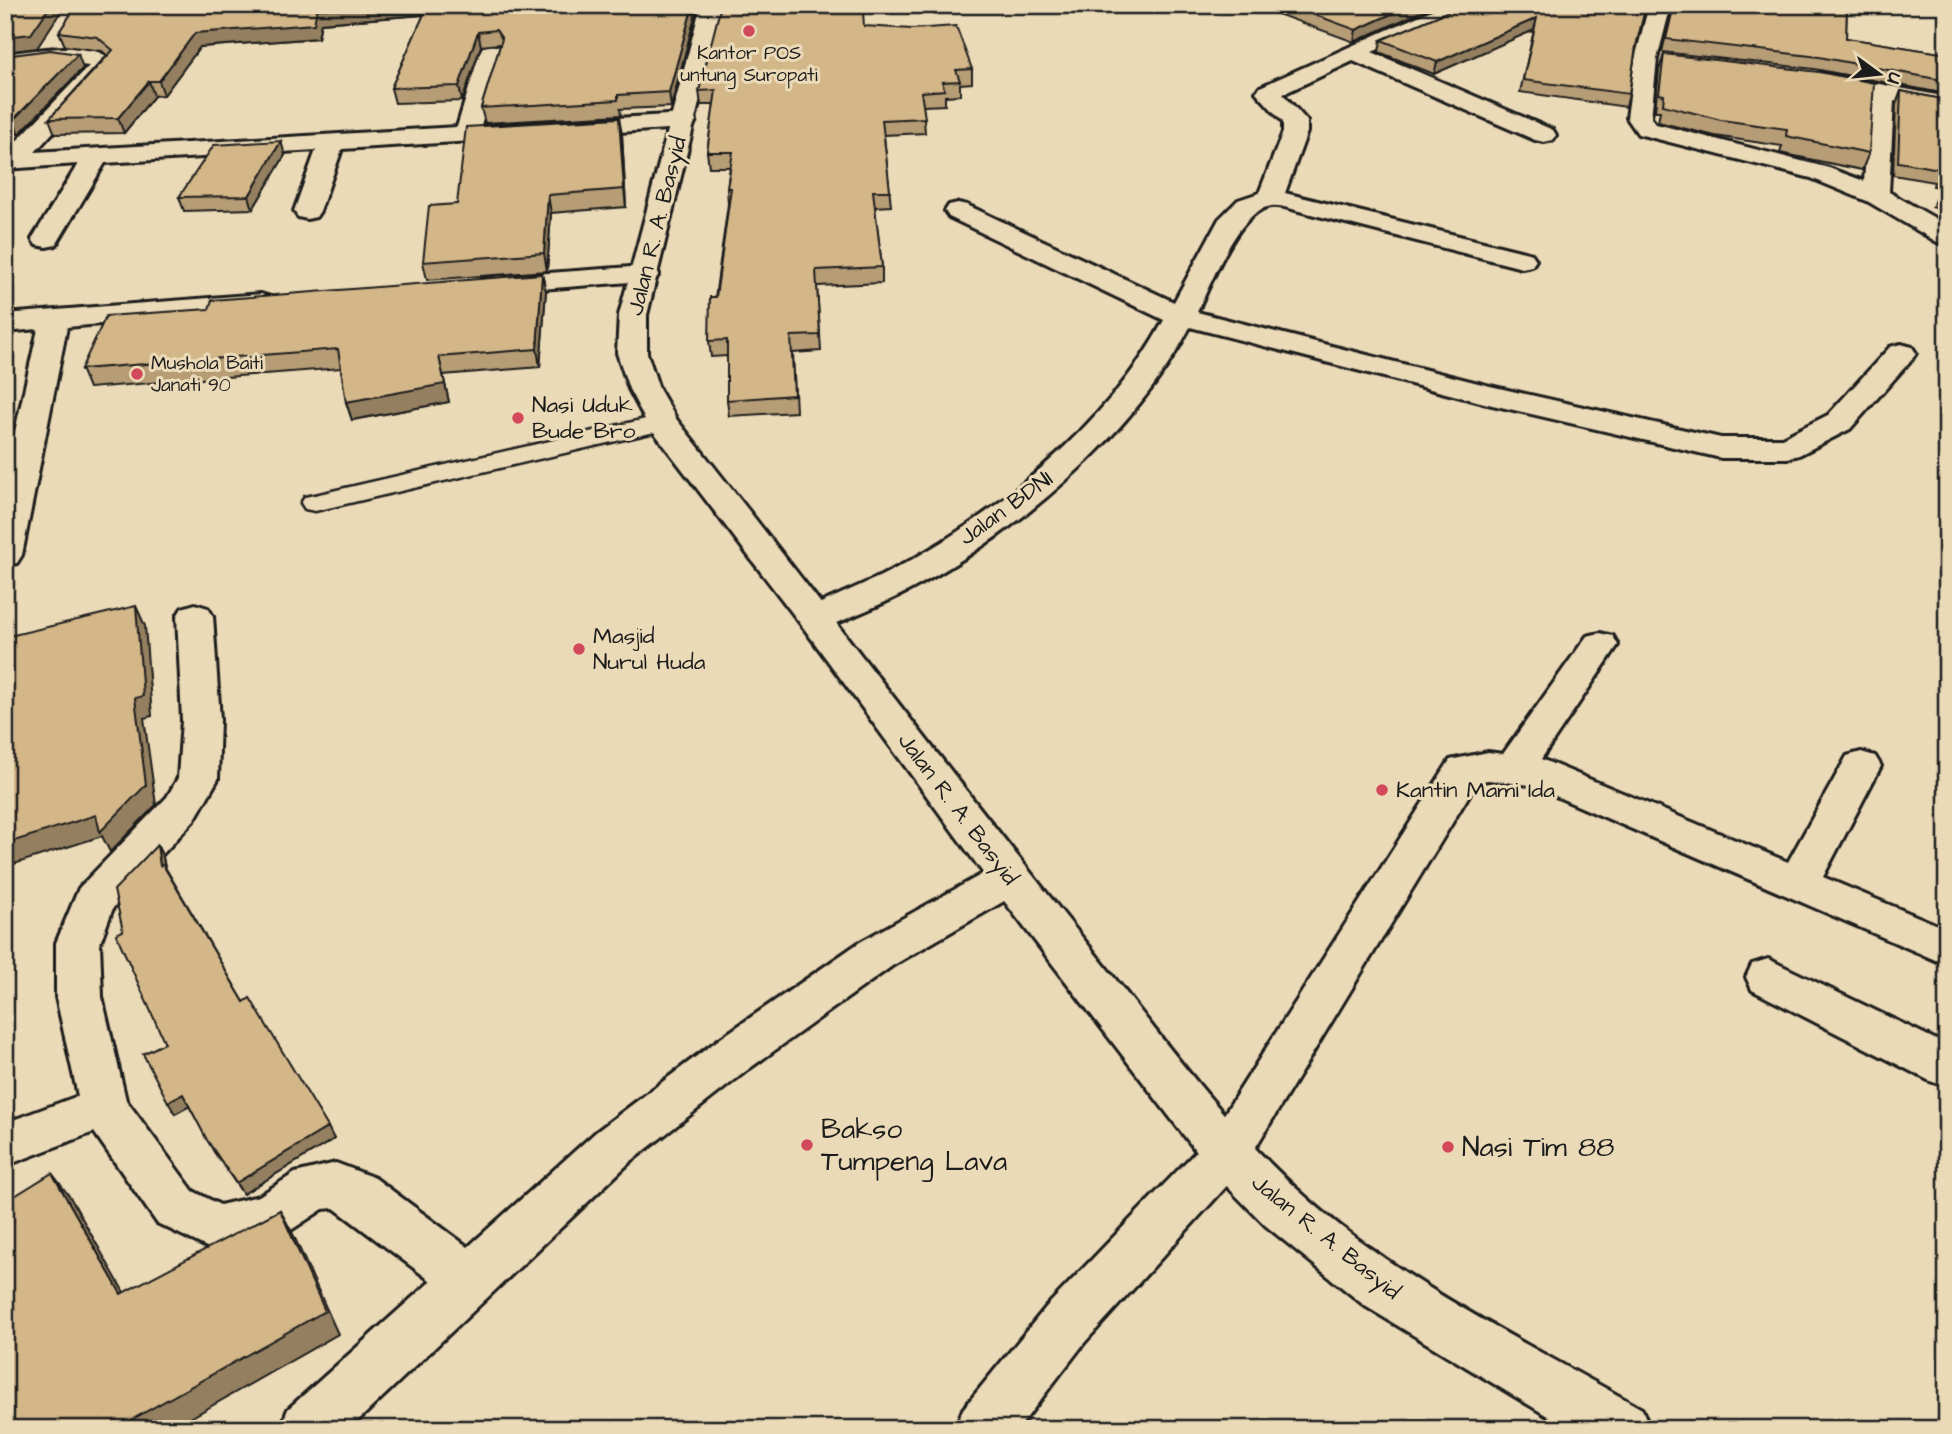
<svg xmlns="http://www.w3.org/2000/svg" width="1952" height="1434" viewBox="0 0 1952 1434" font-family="'Architects Daughter',sans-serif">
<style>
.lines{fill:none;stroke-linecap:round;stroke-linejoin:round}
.service-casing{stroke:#1c1c1c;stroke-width:5}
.minor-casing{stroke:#1c1c1c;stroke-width:6}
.secondary-casing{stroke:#1c1c1c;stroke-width:6}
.service{fill:#ebdab7;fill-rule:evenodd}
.minor{fill:#ebdab7;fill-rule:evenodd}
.secondary{fill:#ebdab7;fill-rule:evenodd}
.wall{fill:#b69d76;stroke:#1c1c1c;stroke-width:2}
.shaded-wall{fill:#948060;stroke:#1c1c1c;stroke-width:2}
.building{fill:#d4b789;stroke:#1c1c1c;stroke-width:2}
.poi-dot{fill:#d1495b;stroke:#ebdab7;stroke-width:2.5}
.labels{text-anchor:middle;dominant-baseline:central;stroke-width:6;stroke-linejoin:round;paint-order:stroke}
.far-poi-label{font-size:19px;fill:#1c1c1c;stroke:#ebdab7}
.street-label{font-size:23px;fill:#1c1c1c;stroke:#ebdab7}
.poi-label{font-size:23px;fill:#1c1c1c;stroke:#ebdab7;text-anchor:start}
.near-poi-label{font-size:28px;fill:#1c1c1c;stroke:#ebdab7;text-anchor:start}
</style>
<rect width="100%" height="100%" fill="#ebdab7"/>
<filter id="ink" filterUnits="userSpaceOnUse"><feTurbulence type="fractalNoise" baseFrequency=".0143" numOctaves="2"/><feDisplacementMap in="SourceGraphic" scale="14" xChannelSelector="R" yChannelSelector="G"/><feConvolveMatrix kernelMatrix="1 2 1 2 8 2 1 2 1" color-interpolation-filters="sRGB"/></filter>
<g filter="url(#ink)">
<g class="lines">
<defs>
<polygon id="service" points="663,415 672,418 676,423 672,428 315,511 305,509 301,503 305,497 315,495"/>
<g id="minor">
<path d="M1443,5H1474L1471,10L1372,52L1553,130L1556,135L1553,140L1544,142L1535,140L1353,61L1283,94L1307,121V132L1285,193L1532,254L1536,260L1532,266L1522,268L1299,211C1291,209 1280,205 1272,206C1238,209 1211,285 1197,312L1490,386L1721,438H1782L1828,415L1890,347L1901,344L1912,347L1916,353L1912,359L1850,429L1799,455L1788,458H1721L1488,404L1190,327C1135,435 1012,537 906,592C881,605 854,615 829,627L816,631L803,627L798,619L803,611C829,599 855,588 881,576C988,523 1108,426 1164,320L949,217L945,211L949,205L958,203L967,205L1174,302L1219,219L1238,200L1259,193L1283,132V122L1256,92L1260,87Z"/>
<polygon points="1649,5 1671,5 1657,59 1651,118 1656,124 1829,168 1864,181 1871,96 1814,85 1810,80 1814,75 1822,73 1947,97 1947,111 1894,101 1889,192 1947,225 1947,244 1937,242 1867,201 1811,178 1638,134 1627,118 1635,59"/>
<path d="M491,45L499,47L502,52L481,126L684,114L693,116L696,121L693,126L684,128L342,149L320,211L316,217L307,219L298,217L294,211L316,150L105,163L56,245L46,247L36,245L32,239L78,164L5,169V153L89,66L55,62L5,68V54C32,51 97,38 115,64L35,152L457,127L480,52L483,47Z"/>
<polygon points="645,266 655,268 659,274 655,280 492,293 482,291 478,285 482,279 492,277"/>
<polygon points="261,294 271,297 275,303 271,309 67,327 22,555 17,563 5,566 5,476 38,329 5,332 5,314"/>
<polygon points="195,604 208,608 213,616 220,720 218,779 195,819 113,908 100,943 102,997 126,1100 193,1191 220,1205 259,1196 295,1173 336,1163 375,1178 468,1247 596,1132 718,1040 860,942 995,867 1010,862 1025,867 1031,878 1025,889 892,966 750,1068 630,1162 349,1429 280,1429 288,1409 431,1281 334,1208 323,1209 288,1232 217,1252 157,1223 94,1132 5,1166 5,1123 78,1096 56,997 56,943 79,888 167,797 178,778 182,720 177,616 182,608"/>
<polygon points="1600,633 1613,636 1618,645 1541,759 1788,862 1847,756 1861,752 1875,756 1881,766 1823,877 1947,929 1947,965 1530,785 1488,780 1477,782 1243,1168 1085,1342 1018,1429 955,1429 963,1409 1047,1306 1209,1138 1450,760 1488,752 1503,754 1587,636"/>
<polygon points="1768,959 1947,1045 1947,1087 1930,1081 1752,990 1746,977 1752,964"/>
</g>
<path id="secondary" d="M701,5H723L647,315V353L659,389L677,420C816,594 949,772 1089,946C1156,1029 1219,1119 1299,1191C1399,1282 1525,1342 1642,1409L1650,1429H1569L1365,1306L1265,1225L1209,1168L995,889L803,627L647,423L629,389L617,353L619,315Z"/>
</defs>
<use href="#service" class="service-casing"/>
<use href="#minor" class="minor-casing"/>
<use href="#secondary" class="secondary-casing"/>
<use href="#service" class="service"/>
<use href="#minor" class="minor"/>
<use href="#secondary" class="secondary"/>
</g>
<g class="wall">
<polygon points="77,5 698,5 671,107 620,109 621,115 485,123 481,108 500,46 499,44 481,46 462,101 395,103 391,88 424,15 321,23 318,38 200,47 164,95 154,96 124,133 55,134 49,119 107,55 102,51 65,46 59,32"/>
<polygon points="1253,5 1436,5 1354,42"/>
<polygon points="1463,5 1636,46 1629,94 1626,107 1520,92 1534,30 1434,74 1379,52 1381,40"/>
<polygon points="1673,5 1847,5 1846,38 1947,54 1947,94 1814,69 1662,52"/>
<polygon points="855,12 864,26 972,69 972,83 960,84 960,95 945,96 945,105 923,106 925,133 884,135 891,206 875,207 882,267 882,283 817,286 821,351 793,353 796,412 729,416 727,400 727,356 711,357 709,341 728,204 727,188 730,167 709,167 707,152 714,105 701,105 699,91"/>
<polygon points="1664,54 1869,153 1862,170 1780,153 1782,146 1715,136 1658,122 1660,111 1655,111 1659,70"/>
<polygon points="5,56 83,68 19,134 5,134"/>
<polygon points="1901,91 1947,100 1947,211 1932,207 1940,187 1933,186 1934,182 1893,175 1896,104"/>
<polygon points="622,134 626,207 551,213 547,271 427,280 423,262 457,204"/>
<polygon points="285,155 253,209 184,211 179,197"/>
<polygon points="542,274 546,291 540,367 443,375 449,402 352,420 346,402 341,368 89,388 81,369"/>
<polygon points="157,845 163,857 165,867 244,1002 334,1139 243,1194 214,1152 189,1106 175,1114 165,1043"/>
</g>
<g class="shaded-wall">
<polygon points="51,5 65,5 37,48 5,52 5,37"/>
<polygon points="371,5 431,5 433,14 321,23 318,38 200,47 164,95 159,81 195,33 317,9"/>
<polygon points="693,5 698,5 671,107 669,92"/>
<polygon points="1411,5 1436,5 1354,42 1356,30"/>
<polygon points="1537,18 1534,30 1434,74 1437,62"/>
<polygon points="478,32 481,46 462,101 459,86"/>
<polygon points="78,54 83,68 19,134 13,120"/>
<polygon points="149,81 154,96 124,133 118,118"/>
<polygon points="619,118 622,134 626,207 624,189"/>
<polygon points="281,141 285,155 253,209 249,196"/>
<polygon points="548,195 551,213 547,271 544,253"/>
<polygon points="542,274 546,291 540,367 537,349"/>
<polygon points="439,357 449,402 352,420 346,402"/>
<polygon points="136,606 145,626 152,716 144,718 156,805 110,852 102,836 5,867 5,844 135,698"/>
<polygon points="157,845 163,857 166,878 160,866"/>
<polygon points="183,1094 190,1106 175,1114 168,1102"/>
<polygon points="328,1127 334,1139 243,1194 236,1183"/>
<polygon points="52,1173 70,1197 138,1317 121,1294"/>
<polygon points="280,1210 293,1234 338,1334 171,1429 115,1429"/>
</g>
<g class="building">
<polygon points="5,5 51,5 31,34 5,37"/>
<polygon points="77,5 371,5 317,9 314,24 195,33 159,81 149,81 118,118 49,119 113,50 97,37 59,32"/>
<polygon points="428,5 693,5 669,92 618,95 618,100 481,108 502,39 496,30 478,32 459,86 391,88"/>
<polygon points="721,5 855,5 855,12 863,12 864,26 912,29 956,26 972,69 956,70 960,81 942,82 945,90 921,92 925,118 882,120 890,191 873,191 882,267 816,270 820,335 791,336 794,395 727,400 727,340 709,341 710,297 716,297 731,188 727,188 733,152 707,152 716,90 699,91"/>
<polygon points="1288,5 1411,5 1356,30"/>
<polygon points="1463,5 1646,5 1636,46 1629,94 1523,80 1537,18 1437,62 1381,40"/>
<polygon points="1674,5 1847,5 1846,38 1947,54 1947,81 1819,57 1666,39"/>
<polygon points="50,50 78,54 13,120 5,120 5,56"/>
<polygon points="1664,54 1819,72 1874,83 1869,153 1786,136 1787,129 1721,120 1663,105 1664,95 1659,94"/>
<polygon points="1901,91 1947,100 1947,196 1938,194 1946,174 1939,173 1940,169 1898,162"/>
<polygon points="619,118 624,189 548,195 544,253 423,262 429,206 457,204 466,127"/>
<polygon points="281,141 249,196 179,197 214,145"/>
<polygon points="542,274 537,349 439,357 445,384 346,402 338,349 81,369 106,316 209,309 212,300"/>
<polygon points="136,606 143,696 135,698 146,785 100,832 96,815 5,844 5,637"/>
<polygon points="157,845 160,866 163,865 244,1002 250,998 328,1127 236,1183 207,1140 183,1094 168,1102 143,1054 165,1043 116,934 123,931 114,890"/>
<polygon points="52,1173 121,1294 280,1210 325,1311 115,1429 5,1429 5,1202"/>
</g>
</g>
<g class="poi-dot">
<circle cx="749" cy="31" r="7"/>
<circle cx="137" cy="374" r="7"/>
<circle cx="518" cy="418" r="7"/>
<circle cx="579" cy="649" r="7"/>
<circle cx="1382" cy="790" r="7"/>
<circle cx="807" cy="1145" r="7"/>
<circle cx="1448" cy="1147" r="7"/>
</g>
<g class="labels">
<g class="far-poi-label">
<text x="749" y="53">Kantor POS<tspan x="749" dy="22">untung Suropati</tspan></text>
<text x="151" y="363" text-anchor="start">Mushola Baiti<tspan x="151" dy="22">Janati 90</tspan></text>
</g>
<g class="street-label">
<text transform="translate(657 226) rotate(-76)">Jalan R. A. Basyid</text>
<text transform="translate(1006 508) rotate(-36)">Jalan BDNI</text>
<text transform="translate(958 809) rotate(53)">Jalan R. A. Basyid</text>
<text transform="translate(1326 1237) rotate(39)">Jalan R. A. Basyid</text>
</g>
<g class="poi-label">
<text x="532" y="405">Nasi Uduk<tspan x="532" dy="26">Bude Bro</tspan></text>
<text x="593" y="636">Masjid<tspan x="593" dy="26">Nurul Huda</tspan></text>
<text x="1396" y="790">Kantin Mami Ida</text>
</g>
<g class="near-poi-label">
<text x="821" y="1129">Bakso<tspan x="821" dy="32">Tumpeng Lava</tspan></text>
<text x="1462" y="1147">Nasi Tim 88</text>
</g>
</g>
<rect width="1952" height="1434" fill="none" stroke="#ebdab7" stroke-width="28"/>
<rect x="14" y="14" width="1924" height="1406" fill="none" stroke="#1c1c1c" stroke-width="2.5" filter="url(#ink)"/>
<g transform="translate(1879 74) rotate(105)" stroke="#ebdab7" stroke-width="5" paint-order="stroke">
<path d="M0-5L12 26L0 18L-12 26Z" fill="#1c1c1c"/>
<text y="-10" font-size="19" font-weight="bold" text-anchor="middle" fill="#1c1c1c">U</text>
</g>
</svg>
